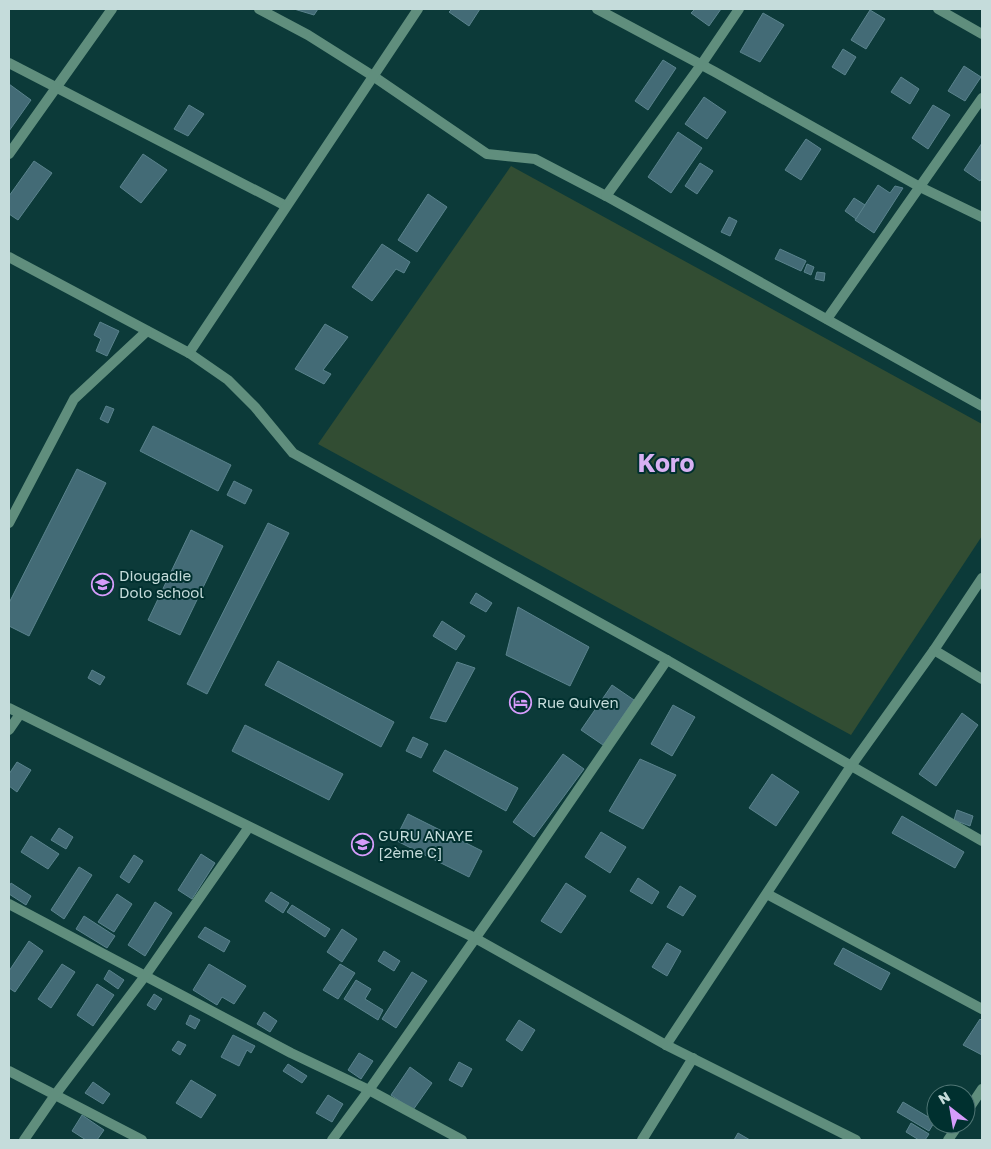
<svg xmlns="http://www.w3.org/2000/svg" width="991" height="1149" viewBox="0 0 991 1149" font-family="'Golos Text',sans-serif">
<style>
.green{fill:#324d33}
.building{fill:#436b76;stroke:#5a838d}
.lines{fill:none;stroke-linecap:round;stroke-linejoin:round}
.minor{stroke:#608e7d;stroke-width:10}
.tertiary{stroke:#608e7d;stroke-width:10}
.labels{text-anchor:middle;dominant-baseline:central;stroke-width:4;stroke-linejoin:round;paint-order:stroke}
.poi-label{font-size:15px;fill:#c5dcdb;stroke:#00302f;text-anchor:start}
.town-label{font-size:25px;font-weight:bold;fill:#d8b1f3;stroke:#00302f}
</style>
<rect width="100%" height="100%" fill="#0c3a39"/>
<polygon class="green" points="511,166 982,424 982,536 851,735 318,444"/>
<g class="building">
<polygon points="294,9 318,9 314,15"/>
<polygon points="452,9 480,9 469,26 449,12"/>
<polygon points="695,9 721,9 709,26 691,13"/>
<polygon points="870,10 885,19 866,49 851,40"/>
<polygon points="763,13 784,25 760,62 740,52"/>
<polygon points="843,49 856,57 845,75 832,67"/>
<polygon points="663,60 676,68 648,110 635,101"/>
<polygon points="964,66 981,77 965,101 948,91"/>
<polygon points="901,77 919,89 910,104 891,92"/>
<polygon points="9,84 31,100 9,131"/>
<polygon points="704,97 726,112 707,139 685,124"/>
<polygon points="189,105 204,114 188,136 174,129"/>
<polygon points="933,105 950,115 928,149 912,138"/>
<polygon points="678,132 702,148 671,193 648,177"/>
<polygon points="806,139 821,149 801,180 785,170"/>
<polygon points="982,143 982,178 980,181 964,170"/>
<polygon points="143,154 167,170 141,203 120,187"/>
<polygon points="34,161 52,173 18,220 9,214 9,196"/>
<polygon points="700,163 713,171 697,194 685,186"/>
<polygon points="878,185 890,193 895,186 903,188 874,233 855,220"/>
<polygon points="428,194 447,207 417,252 398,240"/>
<polygon points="854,198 865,205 856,219 845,211"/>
<polygon points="729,217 737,221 730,236 721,232"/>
<polygon points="382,244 410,262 404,273 396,269 372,301 352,287"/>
<polygon points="780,249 806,261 801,271 775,259"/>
<polygon points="807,264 814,267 811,275 804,272"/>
<polygon points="817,272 825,273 824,281 815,279"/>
<polygon points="100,322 119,331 107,356 96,351 101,339 94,335"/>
<polygon points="325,324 348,337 323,370 331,374 324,384 295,369"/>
<polygon points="106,406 114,409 108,423 100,419"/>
<polygon points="153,426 231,465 218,491 140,451"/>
<polygon points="77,469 106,483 29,636 9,626 9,603"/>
<polygon points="234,481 252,490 245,504 227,495"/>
<polygon points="268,523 289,533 207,694 187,684"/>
<polygon points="191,530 223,546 180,635 148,620"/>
<polygon points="476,593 492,603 486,612 470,603"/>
<polygon points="518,607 589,647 570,686 506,655"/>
<polygon points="442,621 465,636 456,650 433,636"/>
<polygon points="278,661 394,722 381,747 265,685"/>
<polygon points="457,662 475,668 446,722 430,718"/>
<polygon points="92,670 105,677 100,685 88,678"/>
<polygon points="612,685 634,700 603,745 581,730"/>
<polygon points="673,705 695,717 672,756 651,744"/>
<polygon points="962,713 978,725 936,786 919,774"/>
<polygon points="245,725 343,774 329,800 232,751"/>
<polygon points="413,737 428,744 421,758 406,751"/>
<polygon points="445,750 518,788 506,811 433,771"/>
<polygon points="563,754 584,769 534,837 513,822"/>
<polygon points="640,759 676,775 643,829 609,811"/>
<polygon points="17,762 31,770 17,792 9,786 9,774"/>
<polygon points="772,774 799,792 776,826 749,808"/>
<polygon points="957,810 973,816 970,826 954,820"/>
<polygon points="408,814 482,851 469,877 395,840"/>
<polygon points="902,816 964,852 955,868 892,833"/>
<polygon points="59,828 73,837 66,849 51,840"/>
<polygon points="601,832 626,847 610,873 585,857"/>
<polygon points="31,836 59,854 48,869 21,852"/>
<polygon points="201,854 215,863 192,899 178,890"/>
<polygon points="134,855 143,861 129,883 120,877"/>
<polygon points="79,867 92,875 64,919 51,910"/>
<polygon points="638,878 659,892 652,904 630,891"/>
<polygon points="11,883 31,896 26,905 9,894 9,887"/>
<polygon points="566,883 586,896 561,933 541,921"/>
<polygon points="680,886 696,896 683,916 667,907"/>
<polygon points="271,892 289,903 283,913 265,901"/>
<polygon points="117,894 132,904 114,932 98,922"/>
<polygon points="155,902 172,913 145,956 128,945"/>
<polygon points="292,905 330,929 325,937 287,912"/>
<polygon points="84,916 115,936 107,948 76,929"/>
<polygon points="205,927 230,941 224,952 198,937"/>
<polygon points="342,929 357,939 342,962 327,952"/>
<polygon points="29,941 43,951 15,992 9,988 9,971"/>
<polygon points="667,943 681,951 667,976 652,967"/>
<polygon points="843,948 890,973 881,990 834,964"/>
<polygon points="384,951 400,961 394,971 378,961"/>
<polygon points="62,964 75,972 51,1008 38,999"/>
<polygon points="209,964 246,986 234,1004 222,997 217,1005 193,990"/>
<polygon points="340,964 355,973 338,999 323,990"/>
<polygon points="109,970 124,980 118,989 104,979"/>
<polygon points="412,972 427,981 396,1028 382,1019"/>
<polygon points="356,980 371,989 365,999 383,1010 378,1020 344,999"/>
<polygon points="97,984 114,995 93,1026 77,1015"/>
<polygon points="154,994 162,999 155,1010 147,1005"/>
<polygon points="264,1012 277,1021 270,1032 257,1024"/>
<polygon points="190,1015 200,1020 195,1029 186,1024"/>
<polygon points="980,1019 982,1021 982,1055 963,1045"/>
<polygon points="519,1020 535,1030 522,1051 506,1040"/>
<polygon points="233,1035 255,1046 251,1053 247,1050 239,1066 221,1057"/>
<polygon points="178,1041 186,1045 180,1055 172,1050"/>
<polygon points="359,1053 373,1061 361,1079 348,1070"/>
<polygon points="459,1062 472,1069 462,1087 449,1080"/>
<polygon points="288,1064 307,1076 302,1083 283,1071"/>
<polygon points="410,1067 432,1083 413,1110 391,1095"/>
<polygon points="191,1080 216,1095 201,1118 176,1103"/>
<polygon points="93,1082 110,1094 103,1104 85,1093"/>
<polygon points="328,1095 343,1104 332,1122 316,1113"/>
<polygon points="903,1102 935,1121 929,1131 897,1112"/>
<polygon points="82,1115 104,1130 97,1140 86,1140 72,1131"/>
<polygon points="911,1123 929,1134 925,1140 919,1140 906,1132"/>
<polygon points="738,1133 750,1140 734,1140"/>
</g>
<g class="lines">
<g class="minor">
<polyline points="259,9 308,35 373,76 487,154 535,159 606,196 982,406"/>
<polyline points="597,9 715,72 920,187 982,217"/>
<polyline points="938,9 982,34"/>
<polyline points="9,63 286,206"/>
<polyline points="9,154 112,9"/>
<polyline points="606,196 701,65 739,9"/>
<polyline points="9,257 189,353 228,380 255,407 293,453 667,660 982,841"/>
<polyline points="827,319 982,98"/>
<polyline points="189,353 418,9"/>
<polyline points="9,523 74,399 147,331"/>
<polyline points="934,650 982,679"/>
<polyline points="9,730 20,714"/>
<polyline points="767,894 982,1009"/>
<polyline points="9,904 291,1053 369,1090 462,1140"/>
<polyline points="666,1045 851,766 934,650 982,578"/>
<polyline points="9,1071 142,1140"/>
<polyline points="966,1113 982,1089"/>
<polyline points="24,1140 55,1095 145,976 249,827"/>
<polyline points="332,1140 369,1090 519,876 667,660"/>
<polyline points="642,1140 693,1058"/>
<polyline points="948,1140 959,1124"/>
</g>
<polyline class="tertiary" points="9,708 475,938 666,1045 856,1140"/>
</g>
<defs>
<symbol id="school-ring" viewBox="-11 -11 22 22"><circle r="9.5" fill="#00302f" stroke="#d59cfb" stroke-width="1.5"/><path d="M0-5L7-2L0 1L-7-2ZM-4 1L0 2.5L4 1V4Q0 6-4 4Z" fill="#d59cfb"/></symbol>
<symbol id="hotel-ring" viewBox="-11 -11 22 22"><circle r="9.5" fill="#00302f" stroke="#d59cfb" stroke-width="1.5"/><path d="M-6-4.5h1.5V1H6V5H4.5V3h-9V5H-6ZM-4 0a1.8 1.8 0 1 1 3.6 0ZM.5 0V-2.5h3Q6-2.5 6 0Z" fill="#d59cfb"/></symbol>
</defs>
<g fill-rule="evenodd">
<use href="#school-ring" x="90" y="572" width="25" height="25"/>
<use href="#hotel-ring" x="508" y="690" width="25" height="25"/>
<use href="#school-ring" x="350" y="832" width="25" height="25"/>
</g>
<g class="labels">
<g class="poi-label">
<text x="119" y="575">Diougadie<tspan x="119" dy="17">Dolo school</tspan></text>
<text x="537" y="702">Rue Quiven</text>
<text x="378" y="835">GURU ANAYE<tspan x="378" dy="17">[2ème C]</tspan></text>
</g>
<g class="town-label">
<text x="666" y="462">Koro</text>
</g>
</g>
<rect width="991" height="1149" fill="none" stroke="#c5dcdb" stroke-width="20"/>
<g transform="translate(951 1109) rotate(329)"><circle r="24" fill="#00302f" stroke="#4f7574"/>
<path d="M0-4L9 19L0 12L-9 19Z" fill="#d59cfb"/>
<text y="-8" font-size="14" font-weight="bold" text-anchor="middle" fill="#c5dcdb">N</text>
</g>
</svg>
